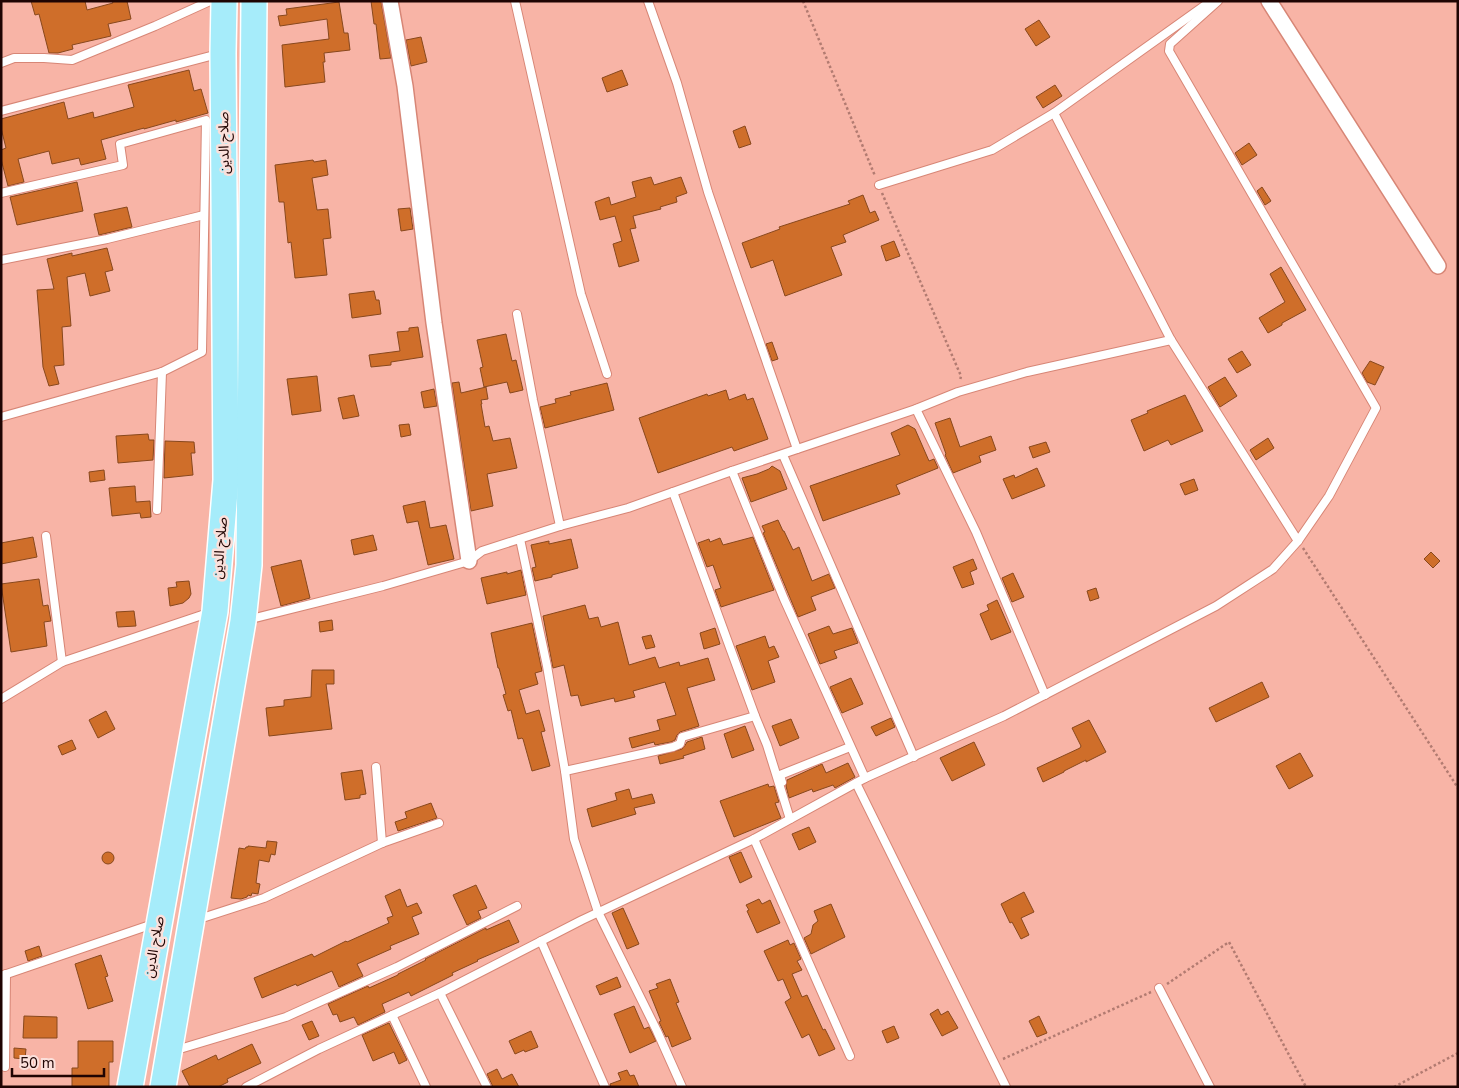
<svg xmlns="http://www.w3.org/2000/svg" width="1459" height="1088" viewBox="0 0 1459 1088" font-family="'Nunito Sans','Noto Sans Arabic',sans-serif">
<style>
.building{fill:#cf6e2a;stroke:#88481d}
.lines{fill:none;stroke-linecap:round;stroke-linejoin:round}
.service-casing{stroke:#d78676;stroke-width:10}
.minor-casing{stroke:#d78676;stroke-width:18}
.trunk-casing{stroke:#fff;stroke-width:28}
.path{stroke:#b27b71;stroke-width:2.5;stroke-dasharray:2.5 2.5;stroke-linecap:butt}
.service{stroke:#fff;stroke-width:8}
.minor{stroke:#fff;stroke-width:15}
.trunk{stroke:#a6ecfa;stroke-width:25}
.labels{text-anchor:middle;dominant-baseline:central;stroke-width:5;stroke-linejoin:round;paint-order:stroke}
.street-label{font-size:14px;fill:#1f0402;stroke:#fbe0db}
</style>
<rect width="100%" height="100%" fill="#f8b4a6"/>
<g class="building">
<polygon points="31,1 85,1 87,10 113,3 112,1 127,1 131,19 108,24 111,36 72,45 73,49 58,53 49,53 39,14 35,15"/>
<polygon points="371,1 381,1 391,58 380,59 376,24 374,24"/>
<polygon points="339,2 344,33 348,33 350,50 324,53 325,62 323,62 325,82 285,87 282,45 329,39 327,19 280,26 278,16 287,15 286,9"/>
<polygon points="1039,20 1050,37 1036,46 1025,29"/>
<polygon points="421,37 427,62 411,66 406,40"/>
<polygon points="189,70 194,91 201,89 208,113 176,122 176,120 144,129 144,128 101,140 106,159 81,165 79,158 52,164 49,151 18,159 24,182 8,186 1,159 1,150 6,148 1,128 1,119 64,102 68,119 93,112 94,118 134,107 128,85"/>
<polygon points="622,70 628,85 607,92 602,78"/>
<polygon points="1055,85 1062,96 1043,108 1036,97"/>
<polygon points="745,126 751,144 739,148 733,131"/>
<polygon points="1249,143 1257,155 1242,165 1235,153"/>
<polygon points="313,160 314,162 326,160 328,175 312,178 317,210 328,209 331,238 323,239 327,275 295,278 291,242 288,243 284,202 279,202 275,165"/>
<polygon points="651,177 654,185 681,177 687,193 676,197 677,202 660,207 661,209 633,216 636,228 630,229 639,261 619,267 613,244 622,241 615,216 600,220 595,202 609,197 611,205 636,197 632,182"/>
<polygon points="77,182 83,211 17,225 10,197"/>
<polygon points="1262,187 1271,201 1265,205 1257,191"/>
<polygon points="863,195 870,213 875,211 879,220 843,235 846,242 831,247 842,275 785,296 773,260 751,268 742,243 780,229 779,227 850,204 848,201"/>
<polygon points="127,207 132,227 99,235 94,214"/>
<polygon points="410,208 413,229 401,231 398,209"/>
<polygon points="894,241 900,256 886,261 881,246"/>
<polygon points="107,248 113,270 105,272 110,291 90,296 85,273 67,277 71,326 62,327 64,365 54,366 59,384 49,386 43,367 37,290 54,289 47,259 72,253 72,256"/>
<polygon points="1281,267 1306,310 1282,323 1282,325 1268,333 1259,318 1285,302 1270,274"/>
<polygon points="374,291 376,300 379,300 381,314 352,318 349,294"/>
<polygon points="418,327 423,357 391,362 391,365 371,367 369,355 400,351 397,332 409,331 409,328"/>
<polygon points="506,334 512,361 516,360 523,390 510,393 507,382 484,387 480,368 483,367 477,340"/>
<polygon points="772,342 778,359 772,361 766,344"/>
<polygon points="1242,351 1251,365 1237,373 1228,359"/>
<polygon points="1370,361 1384,367 1375,385 1367,382 1362,373"/>
<polygon points="317,376 321,411 292,415 287,379"/>
<polygon points="1225,377 1237,396 1220,407 1208,387"/>
<polygon points="459,382 461,393 486,387 488,399 481,400 482,404 481,404 485,427 489,426 493,441 510,438 517,468 487,474 493,506 471,511 452,383"/>
<polygon points="607,383 614,410 545,428 540,407 556,403 555,399 571,395 570,392"/>
<polygon points="434,389 437,406 424,408 421,392"/>
<polygon points="726,390 729,400 745,394 747,400 753,398 768,439 734,451 732,447 658,473 639,418 707,394 708,396"/>
<polygon points="354,395 359,416 343,419 338,398"/>
<polygon points="1185,395 1203,431 1171,445 1168,440 1144,451 1131,420 1148,413 1147,411"/>
<polygon points="950,418 960,447 991,436 996,450 979,456 981,462 953,473 945,455 946,454 935,423"/>
<polygon points="409,424 411,435 401,437 399,425"/>
<polygon points="908,425 915,429 929,461 934,459 938,468 896,485 900,494 823,521 810,486 900,455 891,433"/>
<polygon points="148,434 149,440 154,440 153,460 118,463 116,436"/>
<polygon points="1268,438 1274,448 1256,460 1250,450"/>
<polygon points="165,441 194,442 195,453 191,453 193,475 164,478"/>
<polygon points="1046,442 1050,452 1033,458 1029,447"/>
<polygon points="772,466 780,471 787,489 751,502 742,478 757,474 769,469"/>
<polygon points="1037,468 1045,486 1012,499 1003,479 1014,475 1015,478"/>
<polygon points="104,470 105,480 90,482 89,472"/>
<polygon points="1194,479 1198,490 1185,495 1180,484"/>
<polygon points="135,486 136,502 150,501 151,517 141,518 140,513 112,516 109,488"/>
<polygon points="425,501 430,528 446,525 454,559 428,565 418,521 407,523 403,506"/>
<polygon points="778,520 783,531 784,531 793,550 799,547 812,581 829,574 835,588 811,597 816,610 798,617 763,533 765,532 762,526"/>
<polygon points="373,535 377,550 354,555 351,540"/>
<polygon points="33,537 37,557 1,564 1,543"/>
<polygon points="753,537 774,590 721,607 715,590 721,588 713,565 707,567 698,543 709,539 710,542 720,538 723,545"/>
<polygon points="571,539 578,568 552,575 552,577 535,581 532,568 536,567 531,545 549,541 549,544"/>
<polygon points="1431,552 1440,561 1433,568 1424,559"/>
<polygon points="973,559 977,569 970,572 974,584 962,588 953,567"/>
<polygon points="301,560 310,598 281,606 271,567"/>
<polygon points="521,570 526,595 487,604 481,578 507,572 507,574"/>
<polygon points="1013,573 1024,597 1012,602 1002,578"/>
<polygon points="39,579 43,606 48,605 51,621 44,622 47,646 11,652 1,584"/>
<polygon points="189,581 191,594 189,598 183,603 170,606 168,588 177,587 176,582"/>
<polygon points="1096,588 1099,598 1090,601 1087,591"/>
<polygon points="997,600 1011,632 991,640 980,614 989,610 987,605"/>
<polygon points="585,605 589,619 598,617 601,627 618,622 629,665 655,657 659,668 679,662 680,666 708,658 715,680 687,688 699,726 680,732 677,735 675,740 671,742 655,745 654,742 632,748 629,738 660,730 657,720 676,715 665,682 633,691 635,697 615,702 614,698 581,706 578,695 571,696 564,665 553,668 543,616"/>
<polygon points="134,611 136,626 118,627 116,612"/>
<polygon points="332,620 333,630 320,632 319,622"/>
<polygon points="532,623 542,671 535,673 538,684 519,690 526,714 539,710 545,731 541,732 550,766 532,771 523,739 522,738 518,739 511,710 508,711 503,695 506,694 499,668 498,668 491,633"/>
<polygon points="829,626 833,634 852,628 858,643 834,651 837,658 820,664 808,634"/>
<polygon points="715,628 720,644 704,649 700,633"/>
<polygon points="651,635 655,647 646,649 642,637"/>
<polygon points="765,636 769,648 774,646 779,657 768,661 775,682 752,690 736,646"/>
<polygon points="312,670 334,670 334,684 326,684 332,729 269,736 266,708 284,706 284,700 311,697"/>
<polygon points="851,678 863,704 842,713 830,687"/>
<polygon points="1262,682 1269,697 1216,722 1209,708"/>
<polygon points="106,711 115,729 98,738 89,720"/>
<polygon points="891,718 895,727 876,736 871,727"/>
<polygon points="791,719 799,738 780,746 772,726"/>
<polygon points="1089,720 1106,752 1086,762 1086,760 1064,771 1064,772 1043,782 1037,768 1080,748 1081,746 1072,728"/>
<polygon points="745,726 754,750 732,758 724,734"/>
<polygon points="702,737 705,749 683,756 684,758 660,764 658,756 682,749 684,747 687,742"/>
<polygon points="72,740 76,749 62,755 58,746"/>
<polygon points="974,742 985,765 952,781 940,758"/>
<polygon points="1300,753 1313,776 1289,789 1276,766"/>
<polygon points="848,763 855,777 835,788 833,785 813,792 812,789 789,798 786,786 787,780 822,764 826,773"/>
<polygon points="362,770 366,794 360,795 360,798 345,800 341,773"/>
<polygon points="768,784 769,787 774,786 779,802 775,803 781,818 734,837 720,801"/>
<polygon points="629,789 632,799 652,794 655,803 634,808 636,814 592,827 587,809 617,800 615,793"/>
<polygon points="431,803 437,818 398,831 395,822 407,818 405,812"/>
<polygon points="809,827 816,842 799,850 792,834"/>
<polygon points="267,841 277,842 275,855 271,854 269,862 259,860 256,883 260,884 258,894 252,893 251,896 248,895 247,897 241,899 231,898 239,848 245,849 246,847 248,847 248,846 266,848"/>
<circle cx="108" cy="858" r="6"/>
<polygon points="741,852 752,877 740,883 729,857"/>
<polygon points="476,885 487,908 478,911 481,918 467,925 453,895"/>
<polygon points="400,889 407,907 417,903 422,913 412,917 419,934 390,946 391,949 357,964 363,976 339,987 332,971 297,986 296,984 262,998 254,978 312,954 314,957 346,941 347,942 389,923 387,918 393,916 385,896"/>
<polygon points="1024,892 1034,912 1021,918 1029,935 1021,939 1012,922 1010,923 1001,904"/>
<polygon points="759,899 762,904 770,900 780,923 757,933 747,911 749,910 746,905"/>
<polygon points="831,904 845,937 811,954 804,938 811,934 813,925 818,921 814,911"/>
<polygon points="623,908 639,944 627,949 612,913"/>
<polygon points="509,920 519,942 477,960 478,961 452,973 453,975 411,996 409,992 382,1004 385,1012 358,1025 354,1017 340,1022 337,1014 333,1015 328,1004 368,986 369,988 398,975 398,974 426,960 425,959 486,928 486,930"/>
<polygon points="788,940 790,945 794,943 801,959 797,961 802,970 792,974 802,997 807,995 823,1030 825,1029 835,1049 819,1056 809,1034 802,1038 785,1002 791,998 783,979 778,981 764,951"/>
<polygon points="39,946 42,956 28,961 25,951"/>
<polygon points="101,955 108,976 105,977 113,1001 88,1009 75,964"/>
<polygon points="617,977 621,987 600,995 596,986"/>
<polygon points="670,979 679,1002 676,1003 691,1039 672,1047 668,1036 666,1037 659,1022 661,1021 649,991 658,988 656,984"/>
<polygon points="634,1006 644,1029 649,1027 656,1041 630,1053 614,1014"/>
<polygon points="938,1009 941,1015 948,1011 958,1028 942,1036 930,1014"/>
<polygon points="24,1016 57,1017 57,1038 23,1038"/>
<polygon points="1039,1016 1047,1033 1037,1037 1029,1021"/>
<polygon points="312,1021 319,1036 309,1040 302,1025"/>
<polygon points="389,1023 407,1060 399,1064 394,1052 373,1061 362,1035"/>
<polygon points="894,1026 899,1038 887,1043 882,1031"/>
<polygon points="531,1031 538,1047 525,1052 524,1050 515,1054 509,1041"/>
<polygon points="78,1041 113,1041 113,1062 109,1062 109,1087 72,1087 72,1068 78,1068"/>
<polygon points="252,1044 261,1063 227,1079 228,1082 218,1087 190,1087 182,1071 216,1055 218,1060"/>
<polygon points="14,1048 26,1049 25,1059 14,1058"/>
<polygon points="497,1069 502,1079 512,1074 519,1087 493,1087 487,1074"/>
<polygon points="627,1070 630,1076 634,1075 639,1087 611,1087 610,1084 621,1080 618,1073"/>
</g>
<g class="lines">
<defs>
<g id="service">
<polyline points="515,1 581,294 607,374"/>
<polyline points="648,1 677,83 708,192 738,280 797,449"/>
<polyline points="1,63 14,58 44,58 72,60 155,26 210,1"/>
<polyline points="1,111 218,54"/>
<polyline points="1054,113 1171,340 1298,541"/>
<polyline points="879,185 992,150 1054,113 1211,1"/>
<polyline points="1,193 123,165 120,144 206,120 202,352 162,372 1,417"/>
<polyline points="1,260 107,239 204,215"/>
<polyline points="517,314 533,400 560,526"/>
<polyline points="916,409 976,532 1045,695"/>
<polyline points="783,455 914,757"/>
<polyline points="732,471 784,599 865,778"/>
<polyline points="673,492 755,716 767,745 790,819"/>
<polyline points="157,510 162,372"/>
<polyline points="46,536 62,662"/>
<polyline points="520,539 547,666 565,771 574,839 598,912 657,1031 682,1087"/>
<polyline points="247,620 383,586 469,561 482,551 560,526 628,508 732,471 916,409 958,392 1027,372 1171,340"/>
<polyline points="1,699 62,662 211,612"/>
<polyline points="376,767 382,843"/>
<polyline points="565,771 673,747 680,744 682,737 755,716"/>
<polyline points="782,782 780,775 850,747"/>
<polyline points="856,783 1006,1087"/>
<polyline points="754,839 850,1056"/>
<polyline points="196,920 264,898 382,843 439,823"/>
<polyline points="541,941 605,1087"/>
<polyline points="1,976 156,923"/>
<polyline points="1159,988 1210,1087"/>
<polyline points="440,993 487,1087"/>
<polyline points="392,1015 426,1087"/>
<polyline points="173,1051 286,1017 397,967 517,906"/>
<polyline points="5,1067 6,974"/>
<polyline points="246,1087 319,1049 440,993 582,920 754,839 865,778 1004,716 1216,606 1273,569 1298,541 1329,496 1376,408 1169,51 1170,44 1218,1"/>
</g>
<g id="minor">
<polyline points="390,1 405,86 434,323 469,561"/>
<polyline points="1269,1 1438,266"/>
</g>
<g id="trunk">
<polyline points="130,1087 215,611 226,480 223,53 224,1"/>
<polyline points="163,1087 243,621 249,565 254,1"/>
</g>
</defs>
<use href="#service" class="service-casing"/>
<use href="#minor" class="minor-casing"/>
<use href="#trunk" class="trunk-casing"/>
<g class="path">
<polyline points="803,1 875,176"/>
<polyline points="882,193 961,376 960,381"/>
<polyline points="1303,548 1458,788"/>
<polyline points="1167,984 1229,942 1306,1087"/>
<polyline points="1003,1059 1151,992"/>
<polyline points="1394,1087 1458,1053"/>
</g>
<use href="#service" class="service"/>
<use href="#minor" class="minor"/>
<use href="#trunk" class="trunk"/>
</g>
<g class="labels">
<g class="street-label">
<text transform="translate(224 143) rotate(-91)">صلاح الدين</text>
<text transform="translate(220 548) rotate(-85)">صلاح الدين</text>
<text transform="translate(154 947) rotate(-80)">صلاح الدين</text>
</g>
</g>
<rect width="1459" height="1088" fill="none" stroke="#1f0402" stroke-width="5"/>
<path d="M12 1068v8h92v-8" fill="none" stroke="#1f0402" stroke-width="2.5"/>
<text x="20" y="1068" font-size="15" fill="#1f0402" stroke="#fbe0db" stroke-width="4" paint-order="stroke">50 m</text>
</svg>
